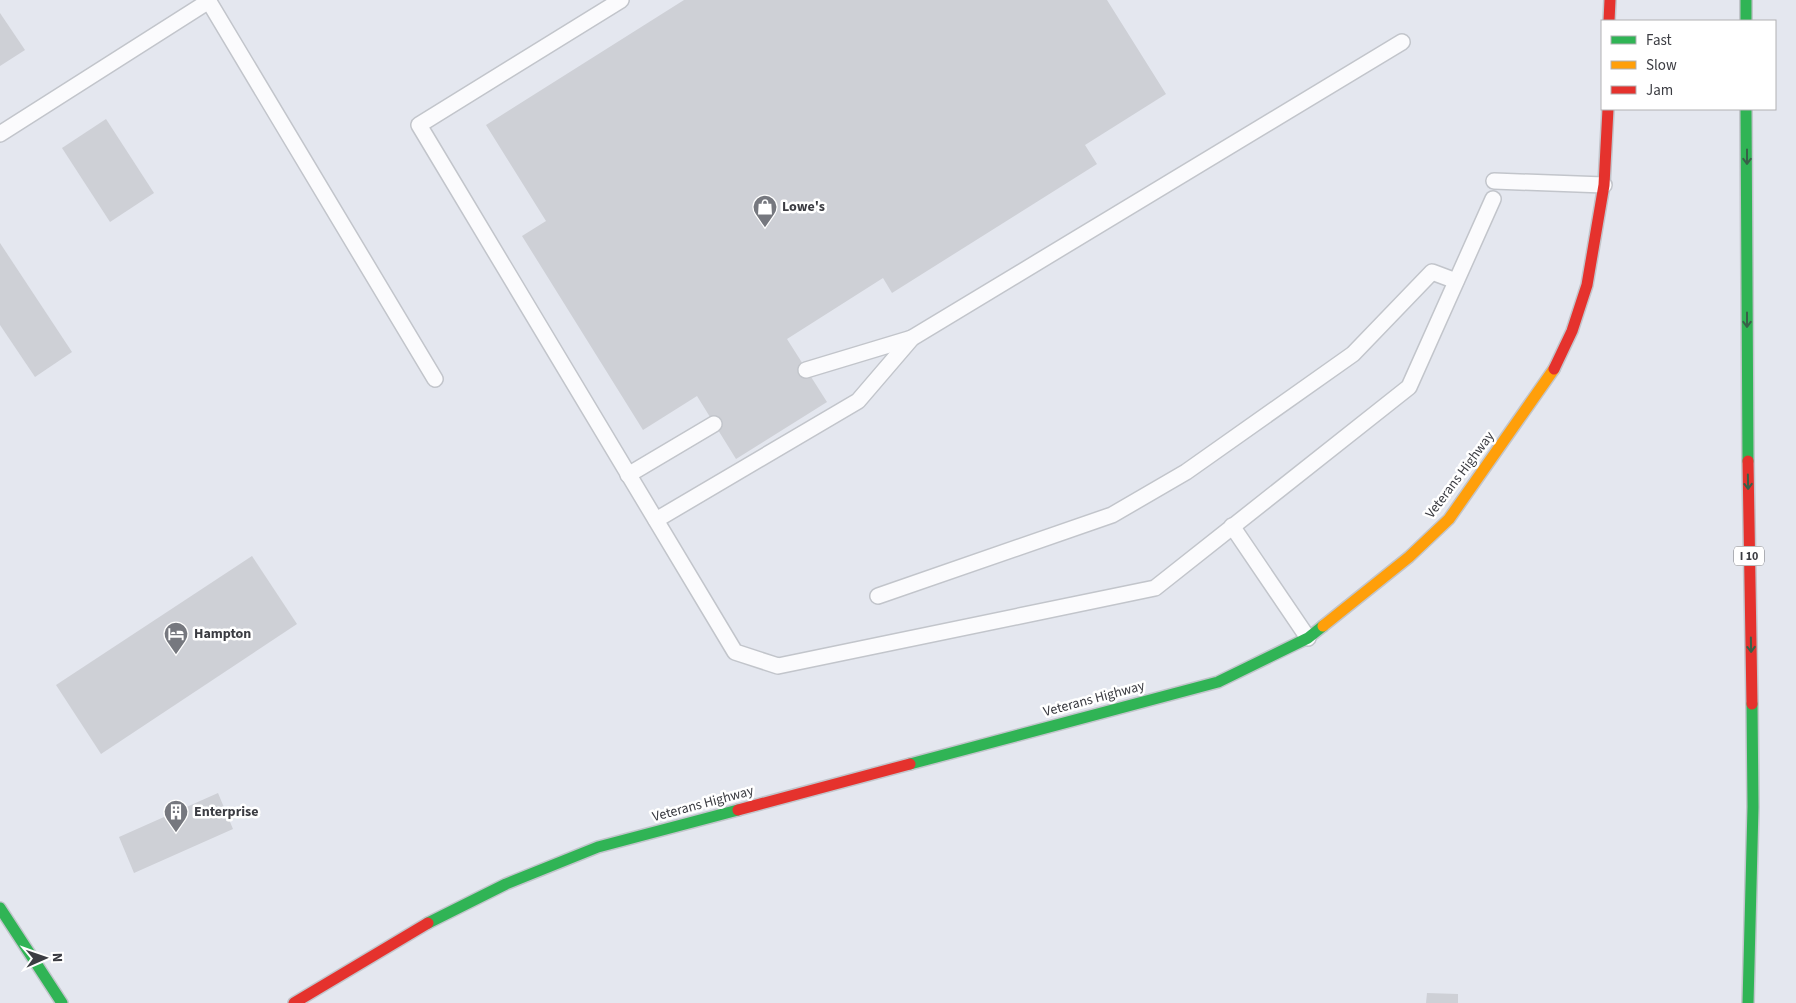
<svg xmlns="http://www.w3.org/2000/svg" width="1796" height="1003" viewBox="0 0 1796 1003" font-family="'Source Sans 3',sans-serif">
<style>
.building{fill:#ced0d6}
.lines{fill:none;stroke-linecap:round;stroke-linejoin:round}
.lane-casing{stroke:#c2c5cb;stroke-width:18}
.fast-casing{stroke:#c2c5cb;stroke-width:14}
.slow-casing{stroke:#c2c5cb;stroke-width:14}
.jam-casing{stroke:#c2c5cb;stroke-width:14}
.lane{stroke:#fbfbfd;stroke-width:15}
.fast{stroke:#30b455;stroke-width:11}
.slow{stroke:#ff9f0a;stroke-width:11}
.jam{stroke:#e5322d;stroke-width:11}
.oneway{stroke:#386048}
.labels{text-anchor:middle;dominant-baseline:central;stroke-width:5;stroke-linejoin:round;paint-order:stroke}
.shield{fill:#fff;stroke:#76767b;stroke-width:1}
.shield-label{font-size:12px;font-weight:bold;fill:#3b3c42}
.poi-label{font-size:14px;font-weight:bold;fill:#3b3c42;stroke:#fff;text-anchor:start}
.street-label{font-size:14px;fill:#3b3c42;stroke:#fff}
</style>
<rect width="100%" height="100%" fill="#e4e7ef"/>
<g class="building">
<polygon points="684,0 1107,0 1166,94 1085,145 1097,164 892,293 883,278 787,339 827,402 736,459 697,396 643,430 522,236 546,221 486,125"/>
<polygon points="0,13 25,50 0,66"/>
<polygon points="106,119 154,193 110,222 62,148"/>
<polygon points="0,243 72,352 35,377 0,325"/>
<polygon points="252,556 297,624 101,754 56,685"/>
<polygon points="218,793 233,829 134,873 119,837"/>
<polygon points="1427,993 1458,994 1458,1003 1426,1003"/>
</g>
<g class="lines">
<defs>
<g id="lane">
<polyline points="208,0 435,379"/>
<polyline points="621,0 419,125 735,652 778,666 1155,588 1409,387 1493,199"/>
<polyline points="0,134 209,1"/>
<polyline points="1494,181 1604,185"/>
<polyline points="806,370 912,338"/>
<polyline points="628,475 714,424"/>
<polyline points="656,520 858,401 912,338 1402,42"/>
<polyline points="1232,526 1308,638"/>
<polyline points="878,596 1112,515 1186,472 1353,354 1432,272 1456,281"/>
</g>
<g id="fast">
<polyline points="1746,0 1746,21"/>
<polyline points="1746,109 1748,461"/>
<polyline points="910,764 1218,682 1308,638 1323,626"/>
<polyline points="0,908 62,1003"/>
<polyline points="428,923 506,884 598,847 738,810"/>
<polyline points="1748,1003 1753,807 1752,704"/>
</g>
<polyline id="slow" points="1323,626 1409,557 1449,519 1554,369"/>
<g id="jam">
<polyline points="1609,21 1610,0"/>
<polyline points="1554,369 1572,331 1587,285 1604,185 1608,109"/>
<polyline points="1748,461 1752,704"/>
<polyline points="738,810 910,764"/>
<polyline points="294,1003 428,923"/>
</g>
</defs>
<use href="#lane" class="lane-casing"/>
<use href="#fast" class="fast-casing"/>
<use href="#slow" class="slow-casing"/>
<use href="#jam" class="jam-casing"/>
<use href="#lane" class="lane"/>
<use href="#fast" class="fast"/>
<use href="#slow" class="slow"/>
<use href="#jam" class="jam"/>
</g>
<defs><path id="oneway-shaft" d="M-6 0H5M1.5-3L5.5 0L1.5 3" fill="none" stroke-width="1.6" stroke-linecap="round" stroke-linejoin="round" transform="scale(1.25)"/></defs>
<g class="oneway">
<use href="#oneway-shaft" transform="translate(1747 157) rotate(90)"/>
<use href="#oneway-shaft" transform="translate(1747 320) rotate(90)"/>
<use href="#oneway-shaft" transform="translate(1748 482) rotate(89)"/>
<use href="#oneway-shaft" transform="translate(1751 645) rotate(89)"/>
</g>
<defs>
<symbol id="shop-pin" viewBox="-11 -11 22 30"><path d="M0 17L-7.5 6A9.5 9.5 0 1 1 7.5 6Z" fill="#76787f" stroke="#fff"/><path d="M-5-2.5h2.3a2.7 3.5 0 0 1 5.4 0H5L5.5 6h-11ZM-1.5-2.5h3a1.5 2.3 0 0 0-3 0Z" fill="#fff"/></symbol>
<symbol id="hotel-pin" viewBox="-11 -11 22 30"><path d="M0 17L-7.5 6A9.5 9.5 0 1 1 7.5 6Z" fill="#76787f" stroke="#fff"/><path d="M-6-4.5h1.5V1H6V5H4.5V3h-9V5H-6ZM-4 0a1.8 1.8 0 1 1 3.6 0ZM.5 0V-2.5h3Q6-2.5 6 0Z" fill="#fff"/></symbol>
<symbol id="building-pin" viewBox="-11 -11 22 30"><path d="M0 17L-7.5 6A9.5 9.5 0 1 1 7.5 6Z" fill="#76787f" stroke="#fff"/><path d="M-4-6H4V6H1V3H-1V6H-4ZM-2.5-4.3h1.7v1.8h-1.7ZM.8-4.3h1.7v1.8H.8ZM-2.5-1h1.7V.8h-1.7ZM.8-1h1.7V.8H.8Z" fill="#fff"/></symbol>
</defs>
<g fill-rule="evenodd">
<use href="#shop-pin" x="751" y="193" width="28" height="38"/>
<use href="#hotel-pin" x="162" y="620" width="28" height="38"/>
<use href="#building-pin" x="162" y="798" width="28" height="38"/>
</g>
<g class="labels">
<rect class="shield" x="1734" y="546.5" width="30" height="19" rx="4"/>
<g class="shield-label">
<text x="1749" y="556">I 10</text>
</g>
<g class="poi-label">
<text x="782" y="207">Lowe's</text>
<text x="194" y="634">Hampton</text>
<text x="194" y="812">Enterprise</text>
</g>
<g class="street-label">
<text transform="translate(1460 475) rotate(-53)">Veterans Highway</text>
<text transform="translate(1094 699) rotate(-15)">Veterans Highway</text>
<text transform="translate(703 804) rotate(-15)">Veterans Highway</text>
</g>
</g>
<rect x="1601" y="20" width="175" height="90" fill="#ffffff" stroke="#b1b1b3"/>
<rect x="1611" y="36" width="25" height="8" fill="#30b455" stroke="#b1b1b3"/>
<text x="1646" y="45" font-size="15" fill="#3b3c42">Fast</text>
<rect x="1611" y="61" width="25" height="8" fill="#ff9f0a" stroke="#b1b1b3"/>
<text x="1646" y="70" font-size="15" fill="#3b3c42">Slow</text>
<rect x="1611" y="86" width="25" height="8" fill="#e5322d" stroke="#b1b1b3"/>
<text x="1646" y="95" font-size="15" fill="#3b3c42">Jam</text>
<g transform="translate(45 958) rotate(88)" stroke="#ffffff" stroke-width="4" paint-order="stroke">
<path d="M0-4L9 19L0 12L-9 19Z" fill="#3b3c42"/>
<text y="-8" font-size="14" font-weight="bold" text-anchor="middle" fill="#3b3c42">N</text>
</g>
</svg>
